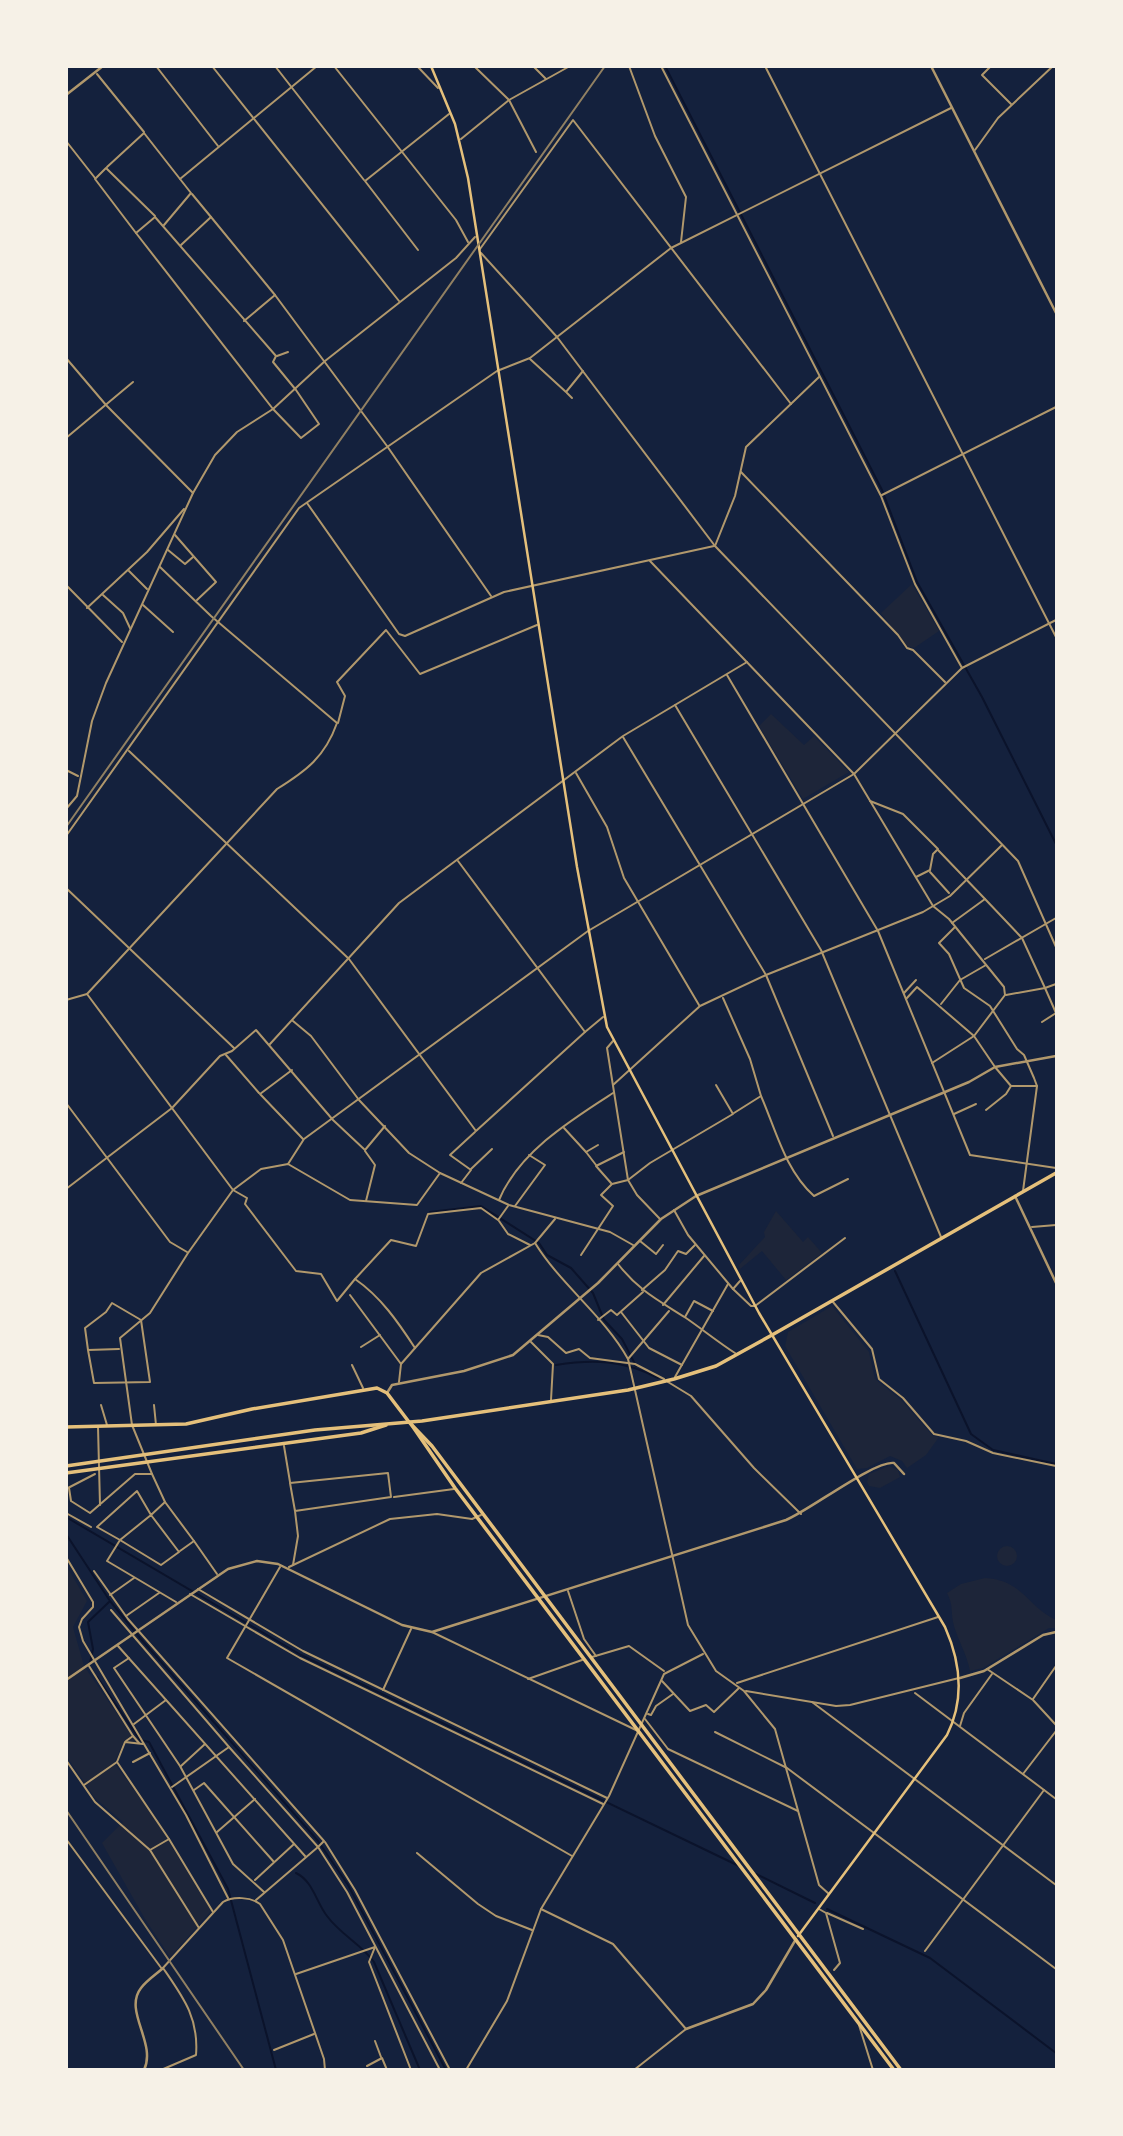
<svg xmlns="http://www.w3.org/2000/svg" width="1123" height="2136" viewBox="0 0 1123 2136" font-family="Manrope,sans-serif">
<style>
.green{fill:#1d2539}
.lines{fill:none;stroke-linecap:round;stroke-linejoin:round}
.stream{stroke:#0b132b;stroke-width:2}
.minor{stroke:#b1986c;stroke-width:2}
.tertiary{stroke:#b1986c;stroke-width:2.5}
.secondary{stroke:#e5c07b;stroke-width:2.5}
.primary{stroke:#e5c07b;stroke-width:3.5}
.trunk{stroke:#e5c07b;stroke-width:3.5}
.rail{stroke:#918062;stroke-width:2}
</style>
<rect width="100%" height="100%" fill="#14213d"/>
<g class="green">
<polygon points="912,584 939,631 914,648 907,646 881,613"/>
<polygon points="771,714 804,745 814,736 849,772 803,799 759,726"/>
<polygon points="776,1211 803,1242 808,1237 822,1253 786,1280 762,1251 740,1269 739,1265 765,1237 764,1232"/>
<polygon points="832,1306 869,1352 875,1379 901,1400 933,1436 939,1437 926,1455 907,1468 902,1461 890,1456 867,1468 857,1469 785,1346 788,1332"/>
<polygon points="889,1466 898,1470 900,1477 880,1488 869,1486 867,1482 869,1474"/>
<circle cx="1007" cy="1556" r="10"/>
<polygon points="66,1565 87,1601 73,1627 84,1666 137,1743 124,1741 114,1763 151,1812 211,1911 170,1957 145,1919 102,1843 123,1822 95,1798 67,1757"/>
<path d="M985,1578C1023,1580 1027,1607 1056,1620V1628H1049L983,1668L970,1671C967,1654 956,1637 953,1622C951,1611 953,1604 947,1593L961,1584Z"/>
</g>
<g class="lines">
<g class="stream">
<polyline points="665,66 882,490 917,582 982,697 1056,844"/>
<polyline points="430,1212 481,1206 539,1243 547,1255 571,1268 593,1293 604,1320 622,1339 636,1366"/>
<polyline points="895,1271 971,1434 993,1450 1056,1464"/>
<path d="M556,1365C593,1359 624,1360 658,1378"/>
<polyline points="66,1517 301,1655 739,1866"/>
<polyline points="66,1534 110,1601 140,1638 318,1841 348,1885 446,2070"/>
<polyline points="90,1663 93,1649 88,1622 109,1602"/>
<polyline points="97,1677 140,1740 149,1742 228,1889 276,2070"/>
<path d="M296,1873C313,1881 316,1902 327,1916C341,1935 361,1944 374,1962L420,2070"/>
<polyline points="756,1874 815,1903"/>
<polyline points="827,1909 930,1958 1056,2053"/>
</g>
<g class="minor">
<polyline points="156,66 218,146"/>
<polyline points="212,66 399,301"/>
<polyline points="275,66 364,180"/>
<polyline points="334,66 456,220 468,242"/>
<polyline points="417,66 438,88"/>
<polyline points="474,66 509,100 536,152"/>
<polyline points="533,66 546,79"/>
<polyline points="629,66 655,136 686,197 681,242"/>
<polyline points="661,66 881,496 915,584 962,668"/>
<polyline points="765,66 1056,637"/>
<polyline points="991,66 982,75 1011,104"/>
<polyline points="97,74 144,132"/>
<polyline points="461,139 509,100 570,66"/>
<polyline points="66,141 95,178"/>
<polyline points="975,150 998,118 1053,66"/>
<polyline points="107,167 144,133 180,179"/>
<polygon points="155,217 276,356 273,362 296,390 319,424 301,438 273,409 136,233"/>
<polyline points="211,217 275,295 244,321"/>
<polyline points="164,225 191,193 180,179 317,66"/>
<polyline points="136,233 95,179 106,168 155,216"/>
<polyline points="181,245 211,217 192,194"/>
<polyline points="480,249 573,120 791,404"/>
<polyline points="418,250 365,181 449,114"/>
<polyline points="481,253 557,337 715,546 1018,861 1056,947"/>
<polyline points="275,295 387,446 491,596"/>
<polyline points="277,356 288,352"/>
<polyline points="66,358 106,405 193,493"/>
<polyline points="530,359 566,392 583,371"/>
<polyline points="567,393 572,398"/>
<polyline points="66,438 133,382"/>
<polyline points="741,472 898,635 907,648 913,650 945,682"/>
<polyline points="882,495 1056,407"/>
<polyline points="307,503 399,634 405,636 504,592 714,546"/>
<polyline points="175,535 216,582 197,600"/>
<polyline points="715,546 735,496 746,447 819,377"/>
<polyline points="168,550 185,564 193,557"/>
<polyline points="650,561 854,774 933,906 949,919 1004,987 1005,995 974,1036 932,1063"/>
<polyline points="129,571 147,589"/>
<polyline points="66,585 122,642"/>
<polyline points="103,595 123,613 130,628"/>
<polyline points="143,605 173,632"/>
<polyline points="87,608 147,552 184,509"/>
<polyline points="727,675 878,931 970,1155 1056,1168"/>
<polyline points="675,705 821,950 941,1237"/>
<polyline points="338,723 345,696 337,682 386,630 420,674 537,625"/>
<polyline points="623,737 766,975 833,1136"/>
<polyline points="129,751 349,959 476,1131 585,1032"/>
<polyline points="66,770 78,776"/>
<polyline points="576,773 607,827 624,878 699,1005"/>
<polyline points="870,801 903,814 938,849 933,854 930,870 916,877"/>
<polyline points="66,809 77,796 92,721 106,683 193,493 215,455 237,432 273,409 325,361 456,258 475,237"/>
<polyline points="66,836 299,508 497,371 530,358 671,248 951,108"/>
<polyline points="938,850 985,899 952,923"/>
<polyline points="458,861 585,1032 603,1017"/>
<polyline points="930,872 949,893"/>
<polyline points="66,888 234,1048"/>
<polyline points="985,899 1022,938 1045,988 1056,984"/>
<polyline points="955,927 939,943 949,954 964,988 990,1006 1017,1049 1024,1055 1034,1078 1037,1086 1023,1191"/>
<polyline points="985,959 1056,918"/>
<polyline points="904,993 916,980"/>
<polyline points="87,994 233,1190 247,1198 245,1204 296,1271 321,1274 337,1301 355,1279"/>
<polyline points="1006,995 1045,988 1056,1013 1042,1022"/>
<polyline points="723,998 750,1059 761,1096 734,1113"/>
<polyline points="906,999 917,987 974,1036 995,1067 1011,1086"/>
<path d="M66,1000L87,994L277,789C306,771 325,757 337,723L211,616L160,567"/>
<polyline points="941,1004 960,980 986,965"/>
<polyline points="293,1021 311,1036 359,1100 409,1153 440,1173 509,1205 610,1232 633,1245"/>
<polyline points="613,1041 607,1048 628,1180 637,1195 660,1219"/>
<polyline points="270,1044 399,903 623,736 747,662"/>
<polyline points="226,1055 259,1093"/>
<polyline points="292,1070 260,1094 303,1139"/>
<polyline points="613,1085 700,1006 766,975 923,912 950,896 1002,845"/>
<path d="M761,1096C776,1130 785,1170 814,1196L848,1179"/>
<polyline points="66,1103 170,1242 187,1252"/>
<polyline points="986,1110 1006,1094 1011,1086 1037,1086"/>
<polyline points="954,1114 976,1104"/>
<polyline points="564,1128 586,1152"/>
<polyline points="365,1151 375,1165 366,1201"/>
<polyline points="288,1164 304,1139 588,931 854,774 962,668 1056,620"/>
<polyline points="596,1165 586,1152 598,1145"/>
<polyline points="471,1169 492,1149"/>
<polyline points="461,1183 471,1170 450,1155 475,1132"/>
<polyline points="611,1183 596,1166 624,1152"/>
<polyline points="66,1189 172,1108 220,1056 232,1051 256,1030 333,1120 365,1150 385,1126"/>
<path d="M499,1200C519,1152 571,1120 613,1093"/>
<polyline points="515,1206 545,1165 529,1155"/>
<polyline points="674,1210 688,1235 733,1289 740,1281"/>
<polyline points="499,1221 508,1234 530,1245"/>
<polyline points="1032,1227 1056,1225"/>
<polyline points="640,1241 656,1254 663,1245"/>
<path d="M535,1243C561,1285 605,1317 628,1359L688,1625L716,1671L744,1691L775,1729L819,1885L829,1894"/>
<polyline points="581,1255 613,1206 601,1195 612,1184 628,1180 650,1163 733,1114 716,1085"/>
<path d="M618,1264C639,1291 658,1300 686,1318C702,1329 718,1342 735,1353"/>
<polyline points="733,1289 751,1306 755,1306 845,1238"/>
<polyline points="642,1290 665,1270 678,1251 686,1254 695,1245"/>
<polyline points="350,1295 401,1364"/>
<polyline points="833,1302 872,1349 879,1379 903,1398 934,1434 966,1441 993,1453 1056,1466"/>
<polyline points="663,1305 704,1256"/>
<polyline points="621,1312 649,1348 682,1365"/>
<polyline points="685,1317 694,1301 713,1311"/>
<polyline points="598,1320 611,1310 617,1315 643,1292"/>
<polyline points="538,1335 548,1337 566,1353 579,1349 590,1358 635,1364 664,1379"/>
<polyline points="531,1342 553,1364 551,1400"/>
<polyline points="361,1347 380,1335"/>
<path d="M415,1348C398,1322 381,1297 355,1279L391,1240L416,1246L428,1214L481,1208L498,1220L508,1206"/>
<polyline points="88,1350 94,1383 150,1382 141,1320 112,1303 106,1312 85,1328 88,1350 119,1349"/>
<polyline points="628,1359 669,1311"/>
<polyline points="352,1365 363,1388"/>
<polyline points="675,1377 728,1284"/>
<polyline points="399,1382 401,1364 481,1273 535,1243 555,1219"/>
<polyline points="668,1382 691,1396 754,1468 801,1514"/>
<polyline points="101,1405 107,1425"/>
<polyline points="154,1405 156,1425"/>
<polyline points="98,1427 100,1505"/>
<polyline points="284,1446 290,1482"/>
<polyline points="152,1474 165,1502 194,1541"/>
<polyline points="69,1488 71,1501 90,1513 135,1474 152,1474 132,1425 120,1338 150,1313 188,1253 233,1190 261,1169 288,1164 350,1200 417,1205 440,1173"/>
<polyline points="66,1489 95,1474"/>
<polyline points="394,1497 454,1489"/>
<polyline points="165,1502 151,1515 137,1491 97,1527 120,1540 151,1515 179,1552 161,1565 120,1540 107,1561 176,1602"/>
<polyline points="66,1513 91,1527"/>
<polyline points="180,1551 194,1541 217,1574"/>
<polyline points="66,1557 93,1602 93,1607 82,1619 79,1627 83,1641 186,1815 228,1898"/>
<polyline points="293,1565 298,1536 295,1511 391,1497 388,1473 290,1483 295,1511"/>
<polyline points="280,1567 227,1658 572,1856"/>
<polyline points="289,1567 390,1519 437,1514 472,1519 481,1515"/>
<polyline points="94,1571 128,1619 324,1841 318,1847 229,1747"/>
<polyline points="198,1589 303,1651 607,1798"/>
<polyline points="568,1591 584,1639 596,1656"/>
<polyline points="190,1594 300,1658 603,1804"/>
<polyline points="110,1595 134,1578"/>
<polyline points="111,1610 229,1747 172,1787"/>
<polyline points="126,1616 159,1593"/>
<polyline points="432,1632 638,1731"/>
<polyline points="118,1646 305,1856"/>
<polyline points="592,1657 629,1646 664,1671"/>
<polyline points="129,1658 114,1668 180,1766 233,1864 264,1892"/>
<polyline points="89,1666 133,1736"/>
<polyline points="987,1669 1033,1700 1056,1725"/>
<polyline points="528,1679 582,1660"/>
<polyline points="662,1681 690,1711 706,1705 714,1712 739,1688"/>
<polyline points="737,1683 938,1617"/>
<polyline points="383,1690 411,1629"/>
<polyline points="746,1691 836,1706 850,1705 959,1678"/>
<polyline points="915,1693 1056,1799"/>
<polyline points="1033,1699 1056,1666"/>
<polyline points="812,1702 1056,1885"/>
<polyline points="648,1714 651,1715 656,1706 673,1694"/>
<polyline points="645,1719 668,1749 798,1811"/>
<polyline points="134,1724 166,1700"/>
<polyline points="960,1726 964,1713 992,1674"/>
<polyline points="715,1732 787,1768 1056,1969"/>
<polyline points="126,1741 133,1736 139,1743"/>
<polyline points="66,1760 95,1802 150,1850 199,1928"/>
<polyline points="117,1762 125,1742 143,1744"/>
<polyline points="133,1762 150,1753"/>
<polyline points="181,1766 205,1744"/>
<polyline points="1023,1774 1056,1731"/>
<polyline points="84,1785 117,1762 169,1839"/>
<polyline points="194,1790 204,1783 274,1862"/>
<polyline points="217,1832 255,1799"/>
<path d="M66,1839L162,1969L223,1902C233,1896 251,1897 260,1904L283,1940L324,2059L325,2070"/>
<polyline points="325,1842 355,1890 450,2070"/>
<polyline points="150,1850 169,1839 213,1912"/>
<polyline points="417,1853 478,1904 496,1916 532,1930"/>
<polyline points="255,1880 294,1844"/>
<polyline points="256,1900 318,1847 347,1892 440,2070"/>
<polyline points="541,1909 613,1944 686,2029 634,2070"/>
<polyline points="819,1909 826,1913 840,1963 834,1970"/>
<polyline points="827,1913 863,1929"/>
<polyline points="925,1951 1044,1790"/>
<polyline points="296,1974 375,1947 369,1962 411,2070"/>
<polyline points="859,2025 873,2070"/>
<polyline points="375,2041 381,2057"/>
<polyline points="274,2050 314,2034"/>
<polyline points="367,2066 382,2058 387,2070"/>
<path d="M161,2070L196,2055C199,2018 183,1997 163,1968"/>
<polyline points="466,2070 507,2001 541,1909 609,1796 664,1674 703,1654"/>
</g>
<g class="tertiary">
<polyline points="931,66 1056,313"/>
<polyline points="66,95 103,66"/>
<polyline points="1015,1196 1056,1283"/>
<polyline points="387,1393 392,1385 464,1371 513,1355 598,1283 661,1219 696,1196 969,1082 995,1067 1056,1056"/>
<polyline points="960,1678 984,1671 1043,1635 1056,1632"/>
<path d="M66,1680L228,1569L257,1561L278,1564L402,1625L432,1632L786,1520C810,1510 875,1460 894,1463L904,1474"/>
<polyline points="686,2029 753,2004 766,1990 796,1939"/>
<path d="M144,2070C157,2043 123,2011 141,1988C146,1981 155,1975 162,1969"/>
</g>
<path class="secondary" d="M431,66L455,124L468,178L577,867L607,1027L759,1313L945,1627C961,1663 965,1699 947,1735L798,1936"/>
<g class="primary">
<polyline points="409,1422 432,1446 901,2070"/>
<polyline points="411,1424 455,1488 894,2070"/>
</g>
<g class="trunk">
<polyline points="66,1427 186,1424 252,1409 377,1388 387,1393 409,1422"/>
<polyline points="66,1466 315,1430 422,1421 628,1390 674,1379 716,1366 772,1335 1056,1173"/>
<polyline points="66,1473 361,1433 386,1425"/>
</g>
<g class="rail">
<polyline points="66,827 605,66"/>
<polyline points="66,1810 244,2070"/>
</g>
</g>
<rect width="1123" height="2136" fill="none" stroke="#f6f1e7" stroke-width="136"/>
</svg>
